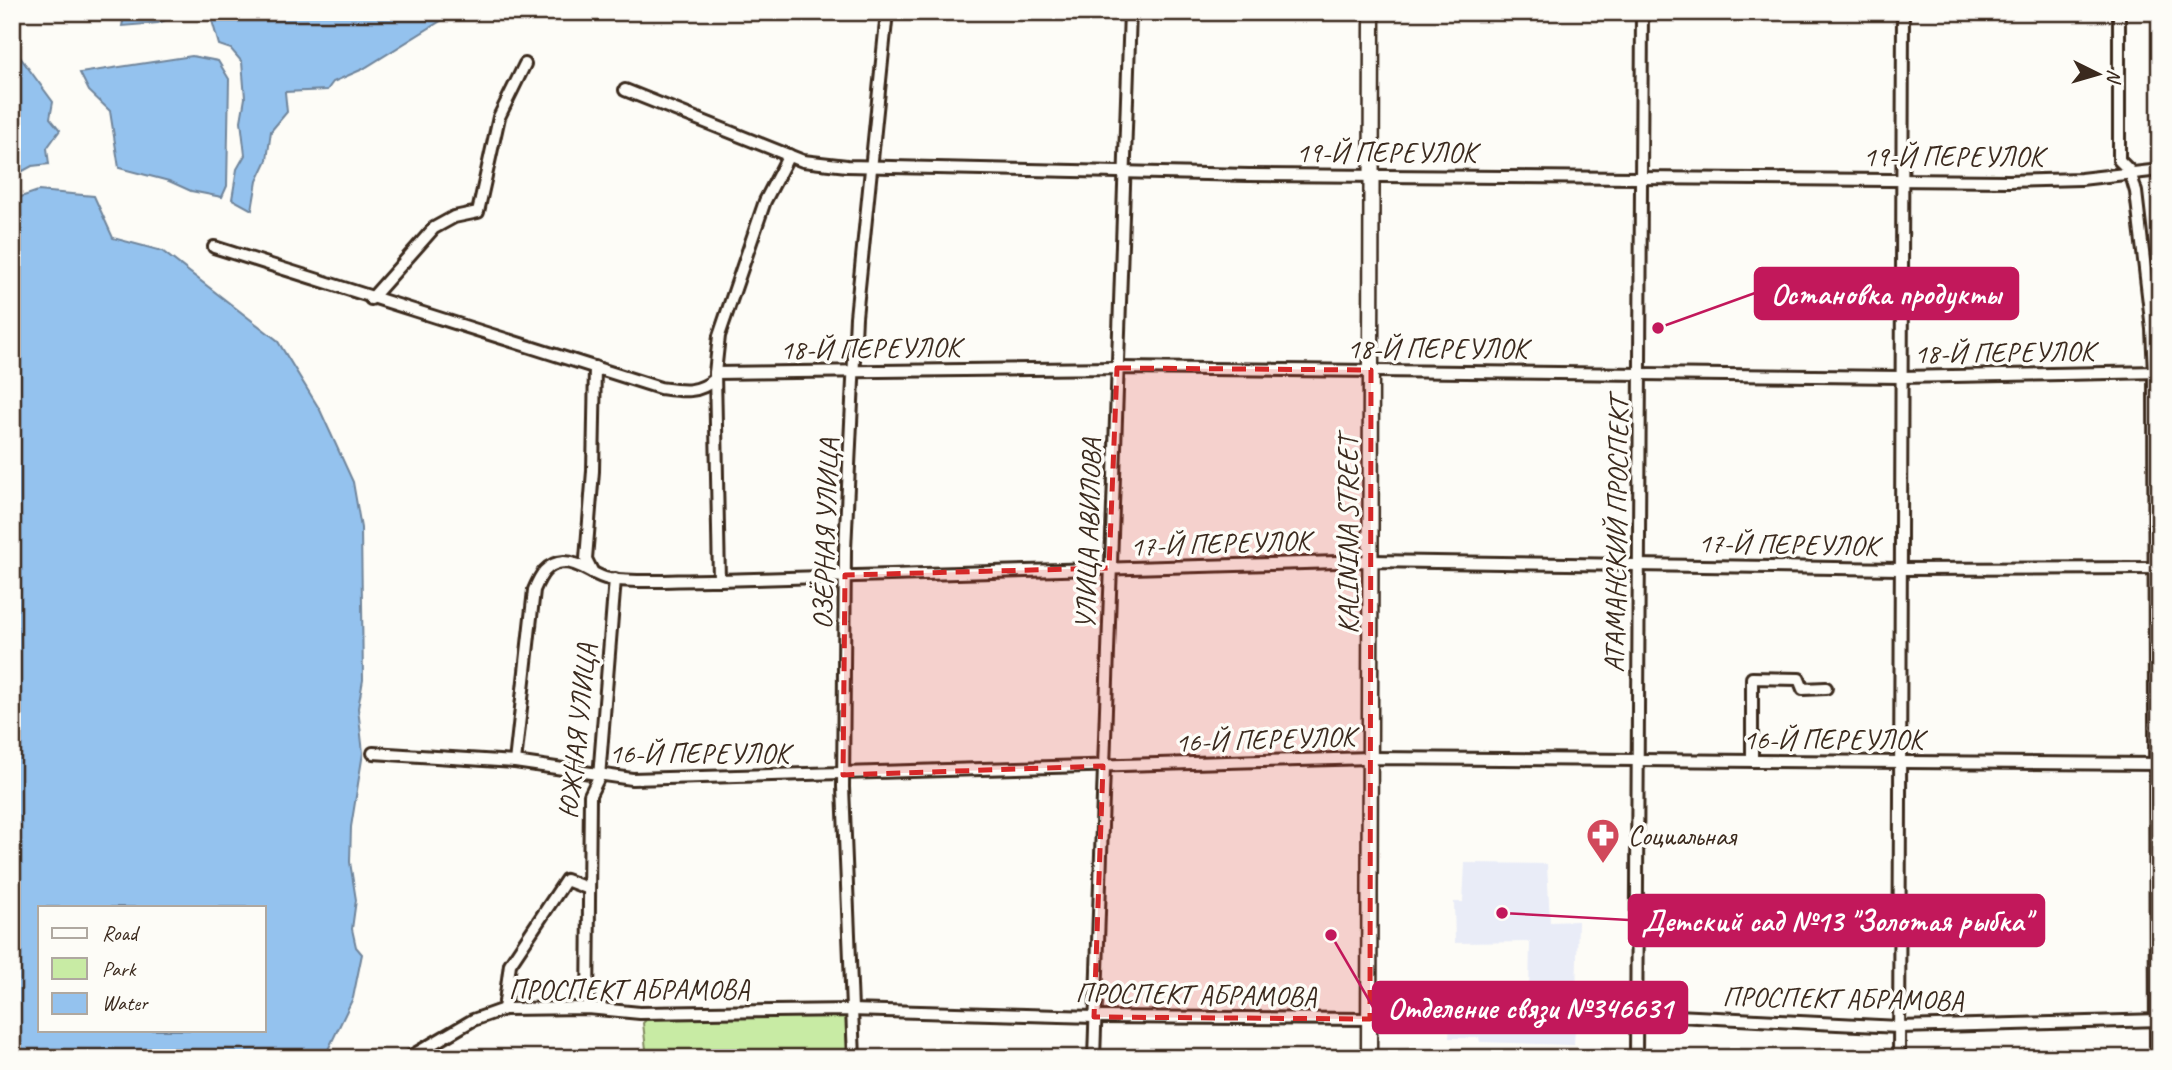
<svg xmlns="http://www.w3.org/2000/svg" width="2172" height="1070" viewBox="0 0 2172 1070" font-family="Caveat,sans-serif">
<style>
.built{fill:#e9ecf7}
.green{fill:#c8eba4;stroke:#828a61;stroke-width:2}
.water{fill:#94c2ee;stroke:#70859b;stroke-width:2;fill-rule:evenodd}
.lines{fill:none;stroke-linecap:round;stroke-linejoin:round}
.minor-casing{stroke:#3b2a1e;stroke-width:16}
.major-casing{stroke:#3b2a1e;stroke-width:19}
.minor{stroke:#fdfcf7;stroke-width:10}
.major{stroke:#fdfcf7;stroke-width:14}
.marked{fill:#d62828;fill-opacity:0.2;stroke:#d62828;stroke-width:5;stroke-dasharray:14 9;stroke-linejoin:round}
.labels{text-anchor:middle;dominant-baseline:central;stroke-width:7;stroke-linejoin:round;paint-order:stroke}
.street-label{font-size:28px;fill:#3b2a1e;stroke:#fdfcf7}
.poi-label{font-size:28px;fill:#3b2a1e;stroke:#fdfcf7;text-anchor:start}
.leader{fill:none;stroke:#c2185b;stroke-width:2.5}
.callout-dot{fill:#c2185b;stroke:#fdfcf7;stroke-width:2.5}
.callout{fill:#c2185b;stroke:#c2185b;stroke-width:2.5}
.callout-label{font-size:30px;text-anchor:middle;font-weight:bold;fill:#fff}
</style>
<rect width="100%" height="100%" fill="#fdfcf7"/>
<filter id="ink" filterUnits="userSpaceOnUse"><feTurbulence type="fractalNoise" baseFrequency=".0143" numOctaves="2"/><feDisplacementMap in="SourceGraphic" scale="14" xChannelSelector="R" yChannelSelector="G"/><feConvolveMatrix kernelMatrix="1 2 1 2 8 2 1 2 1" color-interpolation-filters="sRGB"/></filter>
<g filter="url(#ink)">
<g class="built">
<polygon points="1465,863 1547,864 1550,922 1578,921 1576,995 1529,994 1530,942 1455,943 1454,902 1463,902"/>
<polygon points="1450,1024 1575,1028 1574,1045 1480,1042 1479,1038 1449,1038"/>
</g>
<polygon class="green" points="848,1016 851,1058 647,1058 643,1023 647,1019"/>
<g class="water">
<polygon points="125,12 186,12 158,23 122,26"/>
<polygon points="188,12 455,12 363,69 333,82 327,90 285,92 287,112 271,131 267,160 257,181 252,210 232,199 237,169 245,155 241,121 245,98 242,62 231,49 219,45 211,17"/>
<polygon points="12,46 53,102 50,118 60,130 47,148 49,164 32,166 12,177"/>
<polygon points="192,56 218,61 229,79 227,186 222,197 191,191 169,181 119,168 110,111 89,91 80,73"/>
<path d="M38,191L94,196L113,238L162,251L277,340L320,410L353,482L361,528L363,680L358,708L363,753L351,827L350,862L356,900L352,929L356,947L362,954L353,998L324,1058H12V200ZM264,907V1030H40V907Z"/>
</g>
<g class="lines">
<defs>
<g id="minor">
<polyline points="2119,12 2119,160 2130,171 2136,192 2152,329 2154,372 2156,1058"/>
<polyline points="625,90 803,161 847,166 1249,175 2009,181 2081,179 2160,170"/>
<path d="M214,247L660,388C682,391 698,394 715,379"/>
<polyline points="371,299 434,228 454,217 478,212 499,117 525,64"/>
<polyline points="715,373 1117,368 1901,377 2160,372"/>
<polyline points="593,573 586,559 593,471 595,367"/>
<polyline points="719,580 715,373 719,336 765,201 789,155"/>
<polyline points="373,753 515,762 632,779 1371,758 2160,764"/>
<polyline points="1752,761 1752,678 1799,679 1803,689 1826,688"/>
<path d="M515,762L534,590C540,576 546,563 564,562C580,562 593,576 609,579C645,584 683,579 719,580L1371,561L1900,569L2160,568"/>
<polyline points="588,1008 590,795 599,777 615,579"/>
<polyline points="504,1009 510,964 566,880 587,888"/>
<polyline points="408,1058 473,1020 504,1009 588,1008 640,1013 850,1010 1094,1017 1370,1019 1384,1008 1636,1014 1899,1027 2160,1020"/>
<polyline points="854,1058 843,787 845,550 856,317 887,12"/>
<polyline points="1094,1058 1130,12"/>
<polyline points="1636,1058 1642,12"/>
<polyline points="1899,1058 1903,12"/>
</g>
<polyline id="major" points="1369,1058 1372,12"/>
</defs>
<use href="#minor" class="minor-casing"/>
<use href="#major" class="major-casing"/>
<use href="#minor" class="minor"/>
<use href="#major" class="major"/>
</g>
</g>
<path class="marked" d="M1117,368L1371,370L1370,1019L1094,1017L1103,766L843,775L845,575L1109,568Z"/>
<defs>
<symbol id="pharmacy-pin" viewBox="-11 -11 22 30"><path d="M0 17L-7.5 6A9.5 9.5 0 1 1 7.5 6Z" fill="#d1495b" stroke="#fdfcf7"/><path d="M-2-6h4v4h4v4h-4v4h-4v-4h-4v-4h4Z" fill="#fff"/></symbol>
</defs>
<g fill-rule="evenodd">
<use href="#pharmacy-pin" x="1584" y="816" width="38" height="52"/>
</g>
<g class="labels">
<g class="street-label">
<text x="1386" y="152">19-Й ПЕРЕУЛОК</text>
<text x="1953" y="156">19-Й ПЕРЕУЛОК</text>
<text transform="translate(870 348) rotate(-1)">18-Й ПЕРЕУЛОК</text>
<text x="1437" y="348">18-Й ПЕРЕУЛОК</text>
<text transform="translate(2004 352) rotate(-1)">18-Й ПЕРЕУЛОК</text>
<text transform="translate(825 534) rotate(-88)">ОЗЁРНАЯ УЛИЦА</text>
<text transform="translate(1088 534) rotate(-88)">УЛИЦА АВИЛОВА</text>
<text transform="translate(1347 535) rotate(-90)">KALININA STREET</text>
<text transform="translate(1616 535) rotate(-89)">АТАМАНСКИЙ ПРОСПЕКТ</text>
<text transform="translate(1220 543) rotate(-2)">17-Й ПЕРЕУЛОК</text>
<text transform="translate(1788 544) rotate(1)">17-Й ПЕРЕУЛОК</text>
<text transform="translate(577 731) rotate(-84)">ЮЖНАЯ УЛИЦА</text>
<text transform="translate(1265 739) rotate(-2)">16-Й ПЕРЕУЛОК</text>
<text x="1833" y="739">16-Й ПЕРЕУЛОК</text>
<text x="699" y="753">16-Й ПЕРЕУЛОК</text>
<text x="629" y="989">ПРОСПЕКТ АБРАМОВА</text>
<text transform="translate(1196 994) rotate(1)">ПРОСПЕКТ АБРАМОВА</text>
<text transform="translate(1843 998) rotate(1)">ПРОСПЕКТ АБРАМОВА</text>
</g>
<g class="poi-label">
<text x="1628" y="835">Социальная</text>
</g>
</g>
<path class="leader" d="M1658 328L1755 293M1502 913L1629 920M1331 935L1373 1007"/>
<g class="callout-dot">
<circle cx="1658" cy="328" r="7"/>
<circle cx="1502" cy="913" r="7"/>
<circle cx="1331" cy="935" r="7"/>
</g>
<g class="callout">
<rect x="1755" y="268" width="263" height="51" rx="7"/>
<rect x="1629" y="895" width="415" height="51" rx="7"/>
<rect x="1373" y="982" width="314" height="51" rx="7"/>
</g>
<g class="callout-label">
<text x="1886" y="304">Остановка продукты</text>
<text x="1836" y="931">Детский сад №13 "Золотая рыбка"</text>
<text x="1530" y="1018">Отделение связи №346631</text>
</g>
<rect width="2172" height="1070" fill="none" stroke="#fdfcf7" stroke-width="42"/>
<rect x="21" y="21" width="2130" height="1028" fill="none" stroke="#3b2a1e" stroke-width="2.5" filter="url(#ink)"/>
<rect x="38" y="906" width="228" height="126" fill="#fdfcf7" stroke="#afa8a0" stroke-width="2"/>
<rect x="52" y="928" width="35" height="10" fill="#fdfcf7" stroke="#afa8a0" stroke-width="2"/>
<text x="102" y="940" font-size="21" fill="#3b2a1e">Road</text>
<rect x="52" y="958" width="35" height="21" fill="#c8eba4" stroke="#afa8a0" stroke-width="2"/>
<text x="102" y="976" font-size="21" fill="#3b2a1e">Park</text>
<rect x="52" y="993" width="35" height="21" fill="#94c2ee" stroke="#afa8a0" stroke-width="2"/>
<text x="102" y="1010" font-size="21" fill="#3b2a1e">Water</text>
<g transform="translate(2098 74) rotate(95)" stroke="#fdfcf7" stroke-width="5" paint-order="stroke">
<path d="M0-5L12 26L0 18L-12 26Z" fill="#3b2a1e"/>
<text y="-10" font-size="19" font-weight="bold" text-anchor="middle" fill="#3b2a1e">N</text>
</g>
</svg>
